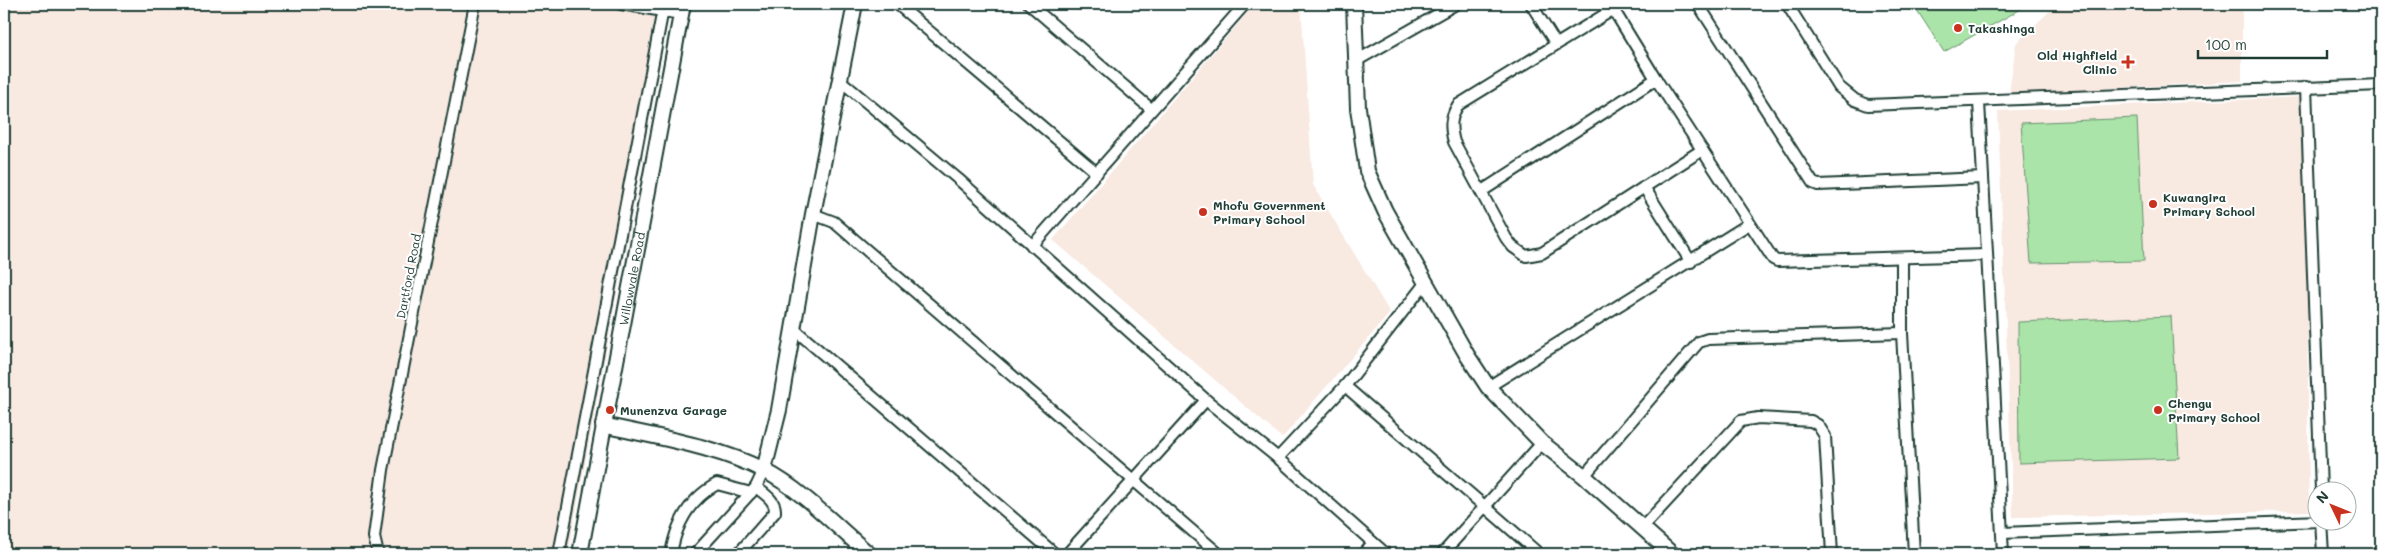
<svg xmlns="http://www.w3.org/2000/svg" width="2385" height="558" viewBox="0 0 2385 558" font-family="Mali,sans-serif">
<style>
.built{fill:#f8e9e1}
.green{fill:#abe4a8;stroke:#65906e}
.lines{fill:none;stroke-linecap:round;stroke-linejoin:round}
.street-casing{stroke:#1f3d34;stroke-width:14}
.secondary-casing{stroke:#1f3d34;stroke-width:18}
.street{stroke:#fff;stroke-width:10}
.secondary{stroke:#fff;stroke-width:14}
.poi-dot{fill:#c8321e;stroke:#fff;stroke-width:2}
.labels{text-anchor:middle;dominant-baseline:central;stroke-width:4;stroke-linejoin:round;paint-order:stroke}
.poi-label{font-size:12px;font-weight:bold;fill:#1f3d34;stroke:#fff;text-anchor:start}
.street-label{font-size:12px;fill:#1f3d34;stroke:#fff}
</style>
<rect width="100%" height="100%" fill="#fff"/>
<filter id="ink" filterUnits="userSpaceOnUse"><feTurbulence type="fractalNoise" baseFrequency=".02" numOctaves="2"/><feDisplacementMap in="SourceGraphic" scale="10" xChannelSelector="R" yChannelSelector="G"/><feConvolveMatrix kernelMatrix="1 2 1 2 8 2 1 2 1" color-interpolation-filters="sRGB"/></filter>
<g filter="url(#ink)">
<g class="built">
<polygon points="4,4 671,4 568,554 4,554"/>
<polygon points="1255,4 1301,4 1313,185 1390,313 1282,438 1053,240"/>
<polygon points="2057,4 2242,4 2242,81 2009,94 2016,43"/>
<polygon points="2302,97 2307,298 2309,511 2013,517 1998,111"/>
</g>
<g class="green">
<polygon points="1913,4 2030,4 1944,52"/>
<polygon points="2137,118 2144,261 2031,263 2021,123"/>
<polygon points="2171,316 2179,458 2019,463 2018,322"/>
</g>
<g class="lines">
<defs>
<g id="street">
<polyline points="621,4 681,14"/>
<polyline points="897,4 1097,173"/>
<polyline points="1029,4 1151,109"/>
<polyline points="1531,4 1556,44"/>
<polyline points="1610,4 1656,79 1773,259 1777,261 1986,255"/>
<polyline points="1698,4 1813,183 1818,185 1983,178"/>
<polyline points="1787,4 1839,87 1855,100 1868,105 2381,85"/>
<path d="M1614,9L1458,105C1450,118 1450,127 1454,142L1506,238L1513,247L1526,256L1542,253L1702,150"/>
<polyline points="1356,61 1456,4"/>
<polyline points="841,81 958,179 1206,400 1278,458 1386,554"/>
<polyline points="2306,87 2321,490"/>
<polyline points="1979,102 2003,554"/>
<polyline points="1644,187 1691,262"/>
<polyline points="1482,191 1656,79"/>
<polyline points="813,214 834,222 1219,554"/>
<polyline points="1032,246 1245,4"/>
<polyline points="1902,258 1902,333 1914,554"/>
<polyline points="794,329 1055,554"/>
<path d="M1345,386C1409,442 1475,497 1539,554"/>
<polyline points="1488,387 1749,224"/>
<polyline points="1278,458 1345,386 1426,282"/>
<polyline points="1584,476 1699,342 1708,339 1902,333"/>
<polyline points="2321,520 2323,554"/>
<polyline points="1642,528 1741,421 1758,418 1811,421 1818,425 1825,436 1832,554"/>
<polyline points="2002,533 2321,521"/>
<polyline points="378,554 374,537 383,470 475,4"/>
<polyline points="559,554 664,4"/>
<path d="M671,554C676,524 689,499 717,484L751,493"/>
<polyline points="695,554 756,487 764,470"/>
<path d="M738,554L775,512C776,500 764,494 756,487"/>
<polyline points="1067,554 1206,400"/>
<polyline points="1363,554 1373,543"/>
<polyline points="1442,554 1542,443"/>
</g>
<g id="secondary">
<polyline points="1354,4 1358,108 1367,171 1385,211 1467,355 1488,387 1542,443 1584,476 1672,554"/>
<path d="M603,425C655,437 717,446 765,471C802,490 837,527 869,554"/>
<polyline points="764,470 779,410 813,214 855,4"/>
<path id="s1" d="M580,554L683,4"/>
</g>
</defs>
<use href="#street" class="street-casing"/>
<use href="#secondary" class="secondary-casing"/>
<use href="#street" class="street"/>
<use href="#secondary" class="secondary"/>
</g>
</g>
<g class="poi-dot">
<circle cx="1958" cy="28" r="5"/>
<path d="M2125.5 54.5h5v5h5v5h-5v5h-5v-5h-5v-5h5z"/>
<circle cx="2153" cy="204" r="5"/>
<circle cx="1203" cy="212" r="5"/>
<circle cx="610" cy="410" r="5"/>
<circle cx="2158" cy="410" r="5"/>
</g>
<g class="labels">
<g class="poi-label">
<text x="1968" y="28">Takashinga</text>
<text x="2117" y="55" text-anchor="end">Old Highfield<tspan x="2117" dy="14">Clinic</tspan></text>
<text x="2163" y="197">Kuwangira<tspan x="2163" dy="14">Primary School</tspan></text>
<text x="1213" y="205">Mhofu Government<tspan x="1213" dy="14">Primary School</tspan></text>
<text x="2168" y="403">Chengu<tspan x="2168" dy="14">Primary School</tspan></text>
<text x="620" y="410">Munenzva Garage</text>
</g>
<g class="street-label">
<text transform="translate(408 276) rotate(-79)">Dartford Road</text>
<text stroke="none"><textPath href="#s1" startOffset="280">Willowvale Road</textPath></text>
</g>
</g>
<rect width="2385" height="558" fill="none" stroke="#fff" stroke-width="20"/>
<rect x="10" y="10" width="2365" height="538" fill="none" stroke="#1f3d34" stroke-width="2" filter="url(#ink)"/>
<g transform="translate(2332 506) rotate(313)"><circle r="24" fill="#ffffff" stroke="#a5b1ae"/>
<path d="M0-4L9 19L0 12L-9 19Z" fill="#c8321e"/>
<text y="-8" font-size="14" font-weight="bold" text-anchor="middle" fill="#1f3d34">N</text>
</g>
<path d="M2198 50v8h129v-8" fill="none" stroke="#1f3d34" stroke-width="2.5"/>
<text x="2205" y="50" font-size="15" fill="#1f3d34" stroke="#ffffff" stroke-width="4" paint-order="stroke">100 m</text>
</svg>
